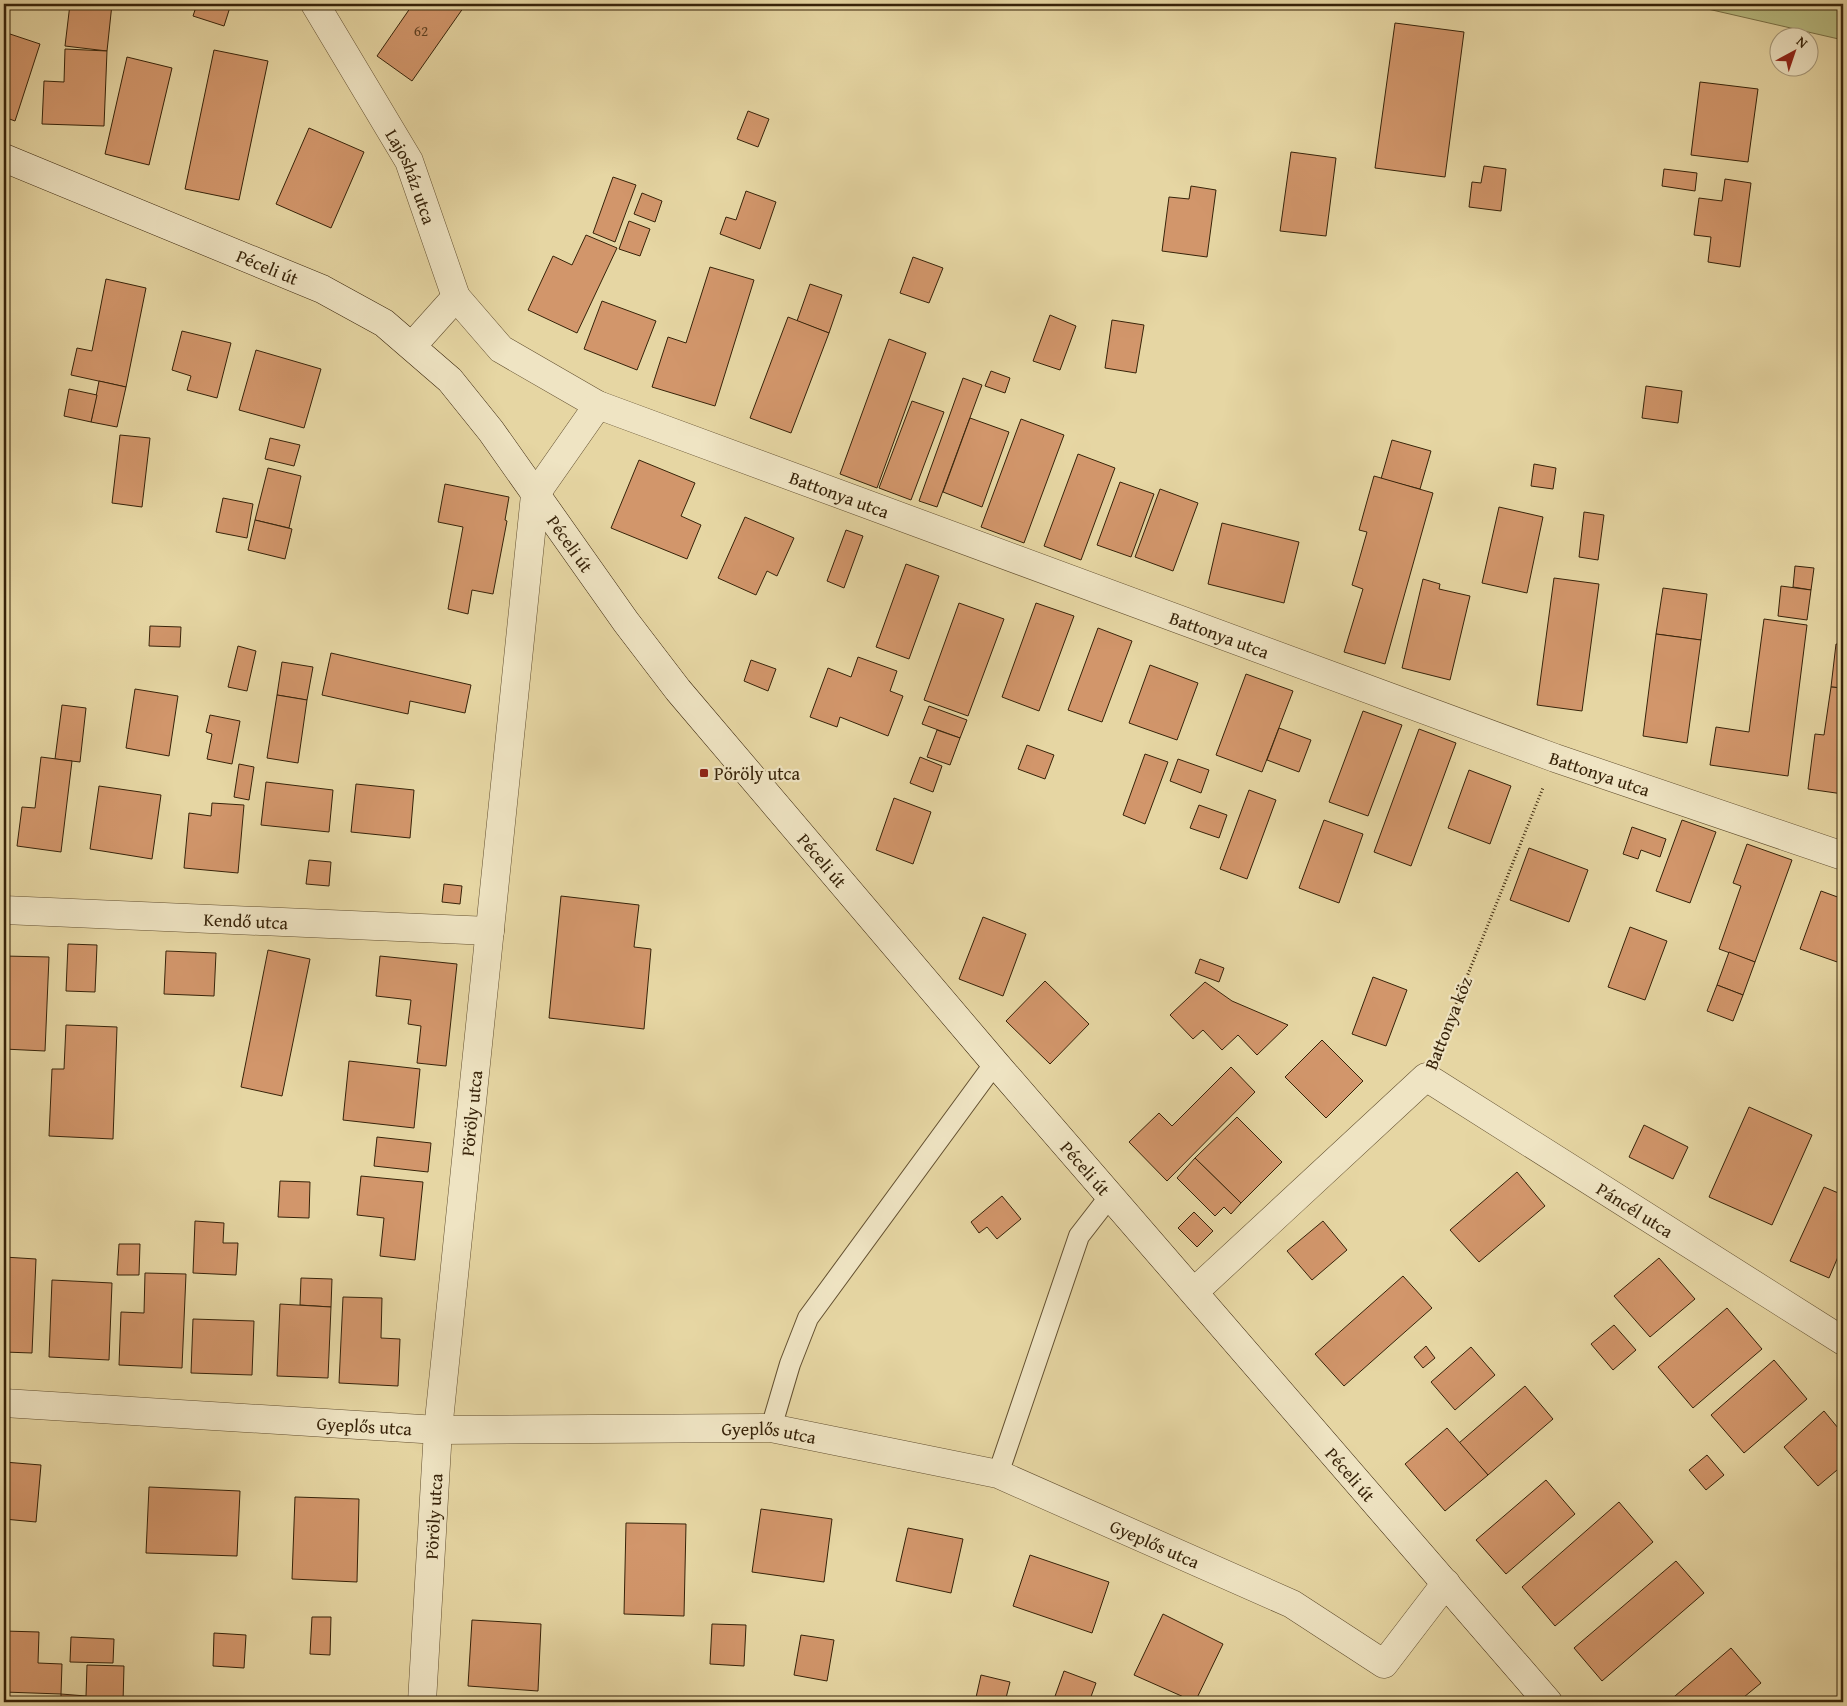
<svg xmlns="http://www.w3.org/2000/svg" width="1847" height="1706" viewBox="0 0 1847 1706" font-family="'Gentium Book Plus',serif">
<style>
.green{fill:#b9bd82;stroke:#787046}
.building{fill:#d2966b;stroke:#372309}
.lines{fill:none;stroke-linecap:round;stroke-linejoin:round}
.lane-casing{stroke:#635030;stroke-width:22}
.street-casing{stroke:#635030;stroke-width:29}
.secondary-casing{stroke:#372309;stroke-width:29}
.path{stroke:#372309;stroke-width:3;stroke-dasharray:1 2.5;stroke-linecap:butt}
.lane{stroke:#efe4c3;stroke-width:20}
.street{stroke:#efe4c3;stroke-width:28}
.secondary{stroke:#efe4c3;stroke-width:28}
.poi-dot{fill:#8f2418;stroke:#efe4c3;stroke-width:2}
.labels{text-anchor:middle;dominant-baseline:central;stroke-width:4.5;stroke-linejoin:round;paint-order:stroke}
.number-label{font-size:15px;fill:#5e4022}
.street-label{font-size:18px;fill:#372309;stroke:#efe4c3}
.poi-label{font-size:18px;fill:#372309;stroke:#efe4c3;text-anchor:start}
</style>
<rect width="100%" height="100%" fill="#e6d6a3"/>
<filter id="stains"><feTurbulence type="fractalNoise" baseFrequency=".004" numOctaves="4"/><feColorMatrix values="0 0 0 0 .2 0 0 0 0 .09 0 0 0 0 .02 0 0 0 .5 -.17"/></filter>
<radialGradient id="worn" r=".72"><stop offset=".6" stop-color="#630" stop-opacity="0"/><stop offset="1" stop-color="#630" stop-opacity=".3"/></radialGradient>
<polygon class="green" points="1686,4 1843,4 1843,40"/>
<g class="building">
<polygon points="70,4 112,4 107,51 65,46"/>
<polygon points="197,4 231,4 224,26 193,16"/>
<polygon points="413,4 466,4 412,81 377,56"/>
<polygon points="1395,23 1464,32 1445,177 1375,168"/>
<polygon points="4,32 40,44 15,121 4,117"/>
<polygon points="65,49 107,51 104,126 42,124 44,81 64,82"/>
<polygon points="214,50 268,61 239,200 185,189"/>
<polygon points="127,57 172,68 149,165 105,154"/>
<polygon points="1700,82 1758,89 1748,162 1691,155"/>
<polygon points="748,111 769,119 758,147 737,139"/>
<polygon points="309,128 364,152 331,228 276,204"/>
<polygon points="1291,152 1336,158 1326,236 1280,231"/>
<polygon points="1484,166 1506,169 1501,211 1469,207 1472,182 1481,183"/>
<polygon points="1664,169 1697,173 1695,191 1662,186"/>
<polygon points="613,177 636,185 615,242 593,233"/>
<polygon points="1725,179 1751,183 1740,267 1708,262 1711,237 1694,235 1699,198 1722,201"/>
<polygon points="1191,186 1216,190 1207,257 1162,251 1169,197 1189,199"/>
<polygon points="746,191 776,202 760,249 720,234 726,217 736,220"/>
<polygon points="642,193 662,201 655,222 634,214"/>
<polygon points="629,221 650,229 640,256 619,249"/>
<polygon points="586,235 617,248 577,333 528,310 553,256 572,265"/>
<polygon points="913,257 943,268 929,303 900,293"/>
<polygon points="710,267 754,280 715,406 652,387 668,337 686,343"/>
<polygon points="106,279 146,288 126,387 71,375 77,348 92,351"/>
<polygon points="810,284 842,295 829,333 797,321"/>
<polygon points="602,301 656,321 637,370 584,349"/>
<polygon points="1050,315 1076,326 1060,370 1033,361"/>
<polygon points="788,317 829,333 791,433 750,418"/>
<polygon points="1112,320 1144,325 1136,373 1105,368"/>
<polygon points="182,331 231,343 217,398 187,390 191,376 172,370"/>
<polygon points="889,339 926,353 877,488 840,474"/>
<polygon points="256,350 321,369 304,428 239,410"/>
<polygon points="991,371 1010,378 1005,393 985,386"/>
<polygon points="963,378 982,385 937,507 919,501"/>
<polygon points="99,381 126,387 117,427 91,422"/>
<polygon points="1646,386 1682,391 1678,423 1642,418"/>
<polygon points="69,389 97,395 91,422 64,416"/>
<polygon points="912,401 944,412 911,500 879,488"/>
<polygon points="970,418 1009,432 982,507 943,492"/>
<polygon points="1021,419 1064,435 1024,543 981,527"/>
<polygon points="120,435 150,438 142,507 112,503"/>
<polygon points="270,438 300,445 294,466 265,459"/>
<polygon points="1392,440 1431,451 1420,489 1381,479"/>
<polygon points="1078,454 1115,468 1081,560 1044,546"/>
<polygon points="639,460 695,483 681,516 701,525 687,559 611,528"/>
<polygon points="1534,464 1556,468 1553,489 1531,486"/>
<polygon points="268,468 301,476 289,528 255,520"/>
<polygon points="1374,476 1433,493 1385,664 1344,652 1363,589 1352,585 1367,532 1359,530"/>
<polygon points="1120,482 1154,494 1131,557 1097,545"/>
<polygon points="445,484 509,497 505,520 507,521 493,594 472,590 468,614 448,609 463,527 438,522"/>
<polygon points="1160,489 1198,503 1173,571 1135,557"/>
<polygon points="223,498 253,504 247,538 216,532"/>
<polygon points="1499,507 1543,517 1527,593 1482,583"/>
<polygon points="1584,512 1604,515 1598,560 1579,557"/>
<polygon points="745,517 794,538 777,576 767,571 756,595 718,578"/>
<polygon points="255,520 292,529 285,559 248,550"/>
<polygon points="1222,523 1299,542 1284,603 1208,584"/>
<polygon points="846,530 863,536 844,588 827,581"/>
<polygon points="906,564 939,576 909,659 876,647"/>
<polygon points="1795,566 1814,568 1811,590 1793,587"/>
<polygon points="1554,578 1599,584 1582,711 1537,705"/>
<polygon points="1423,579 1440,584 1439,589 1470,596 1450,680 1402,668"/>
<polygon points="1781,586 1811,590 1807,620 1778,616"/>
<polygon points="1663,588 1707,594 1701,640 1656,634"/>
<polygon points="959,603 1004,619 968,716 924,700"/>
<polygon points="1036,603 1074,616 1039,711 1002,697"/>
<polygon points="1764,619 1807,625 1788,776 1710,765 1716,727 1749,732"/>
<polygon points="150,626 181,627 180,647 149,646"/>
<polygon points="1098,628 1132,641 1102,722 1068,710"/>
<polygon points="1656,634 1701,640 1687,743 1643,736"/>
<polygon points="1836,644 1843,645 1843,688 1831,687"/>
<polygon points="238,646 256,651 247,691 228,687"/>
<polygon points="331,653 471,685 465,713 410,701 408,714 322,695"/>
<polygon points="858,657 897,671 890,691 903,696 888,736 840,717 837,727 810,717 828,668 851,677"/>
<polygon points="751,660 776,669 768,691 744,681"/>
<polygon points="282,662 313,667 307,700 277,695"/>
<polygon points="1150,665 1198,683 1177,740 1129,723"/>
<polygon points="1246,674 1293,691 1262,772 1216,755"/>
<polygon points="1831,687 1843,688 1843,794 1808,789 1815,734 1824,735"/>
<polygon points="135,689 178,696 169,756 126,748"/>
<polygon points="277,695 307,700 298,763 267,758"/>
<polygon points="62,705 86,708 80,762 55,759"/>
<polygon points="929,706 967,720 960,738 922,724"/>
<polygon points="1363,711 1402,725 1368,816 1329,802"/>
<polygon points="210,715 240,721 232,764 207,759 212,734 206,732"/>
<polygon points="1279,728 1311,740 1299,772 1267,760"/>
<polygon points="1419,729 1456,743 1411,866 1374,852"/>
<polygon points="937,730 960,738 950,765 927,757"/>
<polygon points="1027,745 1054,755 1045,779 1018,769"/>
<polygon points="1145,754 1168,762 1145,824 1123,815"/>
<polygon points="41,757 72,761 61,852 17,846 22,807 35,808"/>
<polygon points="920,757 942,766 933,792 910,783"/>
<polygon points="1178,759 1209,770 1201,793 1170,781"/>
<polygon points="239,764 254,767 249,800 234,797"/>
<polygon points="1469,770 1511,786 1490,844 1448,828"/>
<polygon points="266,782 333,790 329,832 261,825"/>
<polygon points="356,784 414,790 410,838 351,832"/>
<polygon points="99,786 161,795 152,859 90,849"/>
<polygon points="1249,790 1276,800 1247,879 1220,869"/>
<polygon points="894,798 931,812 913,864 876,850"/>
<polygon points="212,803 244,805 238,873 184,868 189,813 211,816"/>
<polygon points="1199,805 1227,815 1219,838 1190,828"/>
<polygon points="1324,820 1363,834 1339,903 1299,888"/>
<polygon points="1682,820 1716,832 1690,903 1656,891"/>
<polygon points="1632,827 1666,839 1660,857 1641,850 1638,859 1623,854"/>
<polygon points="1747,844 1792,860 1755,962 1719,949 1741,886 1733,883"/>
<polygon points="1529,848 1588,870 1569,922 1510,900"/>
<polygon points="309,860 331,862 329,886 306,884"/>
<polygon points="444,884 462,886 460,904 442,902"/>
<polygon points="1821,891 1843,899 1843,964 1800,949"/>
<polygon points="561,896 639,905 634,947 651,949 644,1029 549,1018"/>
<polygon points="983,917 1026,934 1003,996 959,979"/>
<polygon points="1630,927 1667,941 1645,1000 1608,987"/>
<polygon points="68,944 97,945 95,992 66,991"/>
<polygon points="268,950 310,959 282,1096 241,1087"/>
<polygon points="166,951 216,953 214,996 164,994"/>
<polygon points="1729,952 1755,962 1743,995 1717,985"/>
<polygon points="4,956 49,957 45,1051 4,1049"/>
<polygon points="380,956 457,964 446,1066 417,1063 421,1026 408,1024 411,1000 376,996"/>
<polygon points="1200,959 1224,968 1219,982 1195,973"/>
<polygon points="1373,977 1407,990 1386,1046 1352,1034"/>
<polygon points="1045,981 1089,1024 1050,1064 1006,1021"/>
<polygon points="1205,982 1232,1001 1288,1025 1257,1055 1238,1035 1222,1050 1203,1030 1193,1039 1170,1015"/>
<polygon points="1717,985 1743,995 1733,1021 1707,1011"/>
<polygon points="66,1025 117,1027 113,1139 49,1136 52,1069 64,1069"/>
<polygon points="1322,1040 1363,1081 1326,1118 1285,1077"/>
<polygon points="349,1061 420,1069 414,1128 343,1120"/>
<polygon points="1231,1067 1255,1092 1167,1181 1129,1142 1159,1113 1172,1126"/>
<polygon points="1749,1107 1812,1135 1772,1225 1709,1197"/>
<polygon points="1237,1117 1282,1162 1241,1203 1195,1158"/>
<polygon points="1644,1125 1688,1147 1673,1179 1629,1157"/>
<polygon points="377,1137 431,1143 428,1172 374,1166"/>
<polygon points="1195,1158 1241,1203 1231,1214 1224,1207 1215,1216 1177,1178"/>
<polygon points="1517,1172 1545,1206 1479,1262 1450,1230"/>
<polygon points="361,1176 423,1182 415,1260 380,1256 384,1218 357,1215"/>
<polygon points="280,1181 310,1182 309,1218 278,1217"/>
<polygon points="1824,1187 1843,1195 1843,1245 1829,1278 1790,1261"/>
<polygon points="1002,1196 1021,1219 997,1239 987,1227 979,1233 971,1222"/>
<polygon points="1194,1212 1213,1231 1197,1247 1178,1228"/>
<polygon points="195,1221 224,1223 223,1243 238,1243 236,1275 193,1273"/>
<polygon points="1323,1221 1347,1250 1312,1280 1287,1251"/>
<polygon points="119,1244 140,1244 139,1275 117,1275"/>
<polygon points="4,1257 36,1259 32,1353 4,1352"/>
<polygon points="1659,1258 1695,1299 1650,1337 1614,1296"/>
<polygon points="145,1273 186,1274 182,1368 119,1365 121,1312 144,1313"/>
<polygon points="1403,1276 1432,1308 1344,1386 1315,1354"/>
<polygon points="301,1278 332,1279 331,1307 300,1305"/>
<polygon points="52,1280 112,1283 109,1360 49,1357"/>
<polygon points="343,1297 382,1298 381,1338 400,1339 398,1386 339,1383"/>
<polygon points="280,1304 331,1307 328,1378 277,1376"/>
<polygon points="1727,1308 1762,1349 1693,1408 1658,1367"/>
<polygon points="193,1319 254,1321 252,1375 191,1373"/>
<polygon points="1614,1325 1636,1350 1613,1370 1591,1344"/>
<polygon points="1426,1346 1435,1358 1423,1368 1414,1357"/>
<polygon points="1471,1347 1495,1375 1455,1410 1431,1382"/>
<polygon points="1774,1360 1807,1399 1744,1453 1711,1415"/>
<polygon points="1525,1386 1553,1419 1488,1475 1459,1443"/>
<polygon points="1824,1411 1843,1434 1843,1465 1818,1486 1784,1447"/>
<polygon points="1447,1428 1488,1475 1445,1511 1405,1464"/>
<polygon points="1707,1455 1724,1475 1706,1490 1689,1470"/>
<polygon points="4,1462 41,1465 36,1522 4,1519"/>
<polygon points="1546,1480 1575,1514 1506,1574 1476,1540"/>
<polygon points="149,1487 240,1491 237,1556 146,1553"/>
<polygon points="295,1497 359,1499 357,1582 292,1579"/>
<polygon points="1619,1502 1653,1542 1555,1626 1522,1587"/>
<polygon points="761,1509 832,1519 824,1582 752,1572"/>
<polygon points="626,1523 686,1524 684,1616 624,1614"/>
<polygon points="908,1528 963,1539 951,1593 896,1581"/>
<polygon points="1030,1555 1109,1582 1092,1633 1013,1606"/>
<polygon points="1676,1561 1704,1593 1602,1681 1574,1648"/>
<polygon points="1163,1614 1223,1644 1195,1702 1134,1675"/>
<polygon points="312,1617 331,1617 330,1655 310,1654"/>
<polygon points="472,1620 541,1624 538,1691 468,1686"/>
<polygon points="712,1624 746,1625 744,1666 710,1664"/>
<polygon points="4,1631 39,1632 38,1663 62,1664 61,1694 4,1692"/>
<polygon points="214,1633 246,1635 244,1668 213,1666"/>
<polygon points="801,1635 834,1640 827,1681 794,1675"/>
<polygon points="71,1637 114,1639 113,1663 70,1662"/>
<polygon points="1731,1648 1761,1683 1738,1702 1668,1702"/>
<polygon points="87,1665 124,1666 123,1702 61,1702 61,1694 86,1696"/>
<polygon points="1064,1671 1096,1683 1089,1702 1063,1702 1054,1699"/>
<polygon points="981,1675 1010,1682 1005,1702 975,1702"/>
<polygon points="498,1697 543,1700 543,1702 497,1702"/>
</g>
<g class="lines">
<defs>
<g id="lane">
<polyline points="771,1428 790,1364 808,1318 995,1063"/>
<polyline points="998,1474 1079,1236 1110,1196"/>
</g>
<g id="street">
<path id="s1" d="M315,4L409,161L456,297L501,349L598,405L1555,758L1843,856"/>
<polyline points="413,345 456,297"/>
<path id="s2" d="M4,910L490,931"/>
<path id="s3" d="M1194,1292L1426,1077L1843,1341"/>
<path id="s4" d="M4,1403L438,1430L771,1428L998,1474L1292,1604L1384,1664L1446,1583"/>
<path id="s5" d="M422,1702L438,1430L535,495L598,405"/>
</g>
<g id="secondary">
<path id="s6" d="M4,158L322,289L384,323L450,380L491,431L626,622L678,690L995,1063L1548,1702"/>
</g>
</defs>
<use href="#lane" class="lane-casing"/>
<use href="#street" class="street-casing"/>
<use href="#secondary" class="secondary-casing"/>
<polyline class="path" points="1439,1046 1543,788"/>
<use href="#lane" class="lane"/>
<use href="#street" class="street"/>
<use href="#secondary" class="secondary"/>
</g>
<rect class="poi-dot" x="699" y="768" width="10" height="10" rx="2.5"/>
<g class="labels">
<g class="number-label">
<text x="421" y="30">62</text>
</g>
<g class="street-label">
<text stroke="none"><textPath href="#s1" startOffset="198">Lajosház utca</textPath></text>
<text stroke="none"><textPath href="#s6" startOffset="285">Péceli út</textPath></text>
<text stroke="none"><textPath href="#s1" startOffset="765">Battonya utca</textPath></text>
<text stroke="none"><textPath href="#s6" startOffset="705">Péceli út</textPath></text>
<text stroke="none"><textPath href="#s1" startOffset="1170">Battonya utca</textPath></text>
<text stroke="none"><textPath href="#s1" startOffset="1575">Battonya utca</textPath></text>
<text stroke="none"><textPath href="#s6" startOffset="1110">Péceli út</textPath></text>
<text stroke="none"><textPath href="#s2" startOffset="242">Kendő utca</textPath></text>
<text transform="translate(1448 1023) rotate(-68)">Battonya köz</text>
<text stroke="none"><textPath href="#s5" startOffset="591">Pöröly utca</textPath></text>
<text stroke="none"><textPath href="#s6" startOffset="1515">Péceli út</textPath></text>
<text stroke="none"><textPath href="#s3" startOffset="564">Páncél utca</textPath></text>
<text stroke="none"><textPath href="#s4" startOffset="361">Gyeplős utca</textPath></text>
<text stroke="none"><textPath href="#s4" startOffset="766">Gyeplős utca</textPath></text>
<text stroke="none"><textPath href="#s6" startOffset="1920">Péceli út</textPath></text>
<text stroke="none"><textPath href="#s5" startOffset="186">Pöröly utca</textPath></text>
<text stroke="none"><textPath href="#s4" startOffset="1171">Gyeplős utca</textPath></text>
</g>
<g class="poi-label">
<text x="714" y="773">Pöröly utca</text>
</g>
</g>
<rect width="1847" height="1706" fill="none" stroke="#e6d6a3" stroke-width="20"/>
<rect x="5" y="5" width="1837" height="1696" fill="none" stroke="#372309" stroke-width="2.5"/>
<rect x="10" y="10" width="1827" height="1686" fill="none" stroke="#372309"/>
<g transform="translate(1794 52) rotate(40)"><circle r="24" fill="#efe4c3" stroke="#a59779"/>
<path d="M0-4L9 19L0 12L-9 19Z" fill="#8f2418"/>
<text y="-8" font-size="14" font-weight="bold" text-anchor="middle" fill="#372309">N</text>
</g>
<rect width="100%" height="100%" filter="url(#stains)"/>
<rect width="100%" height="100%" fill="url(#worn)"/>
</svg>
